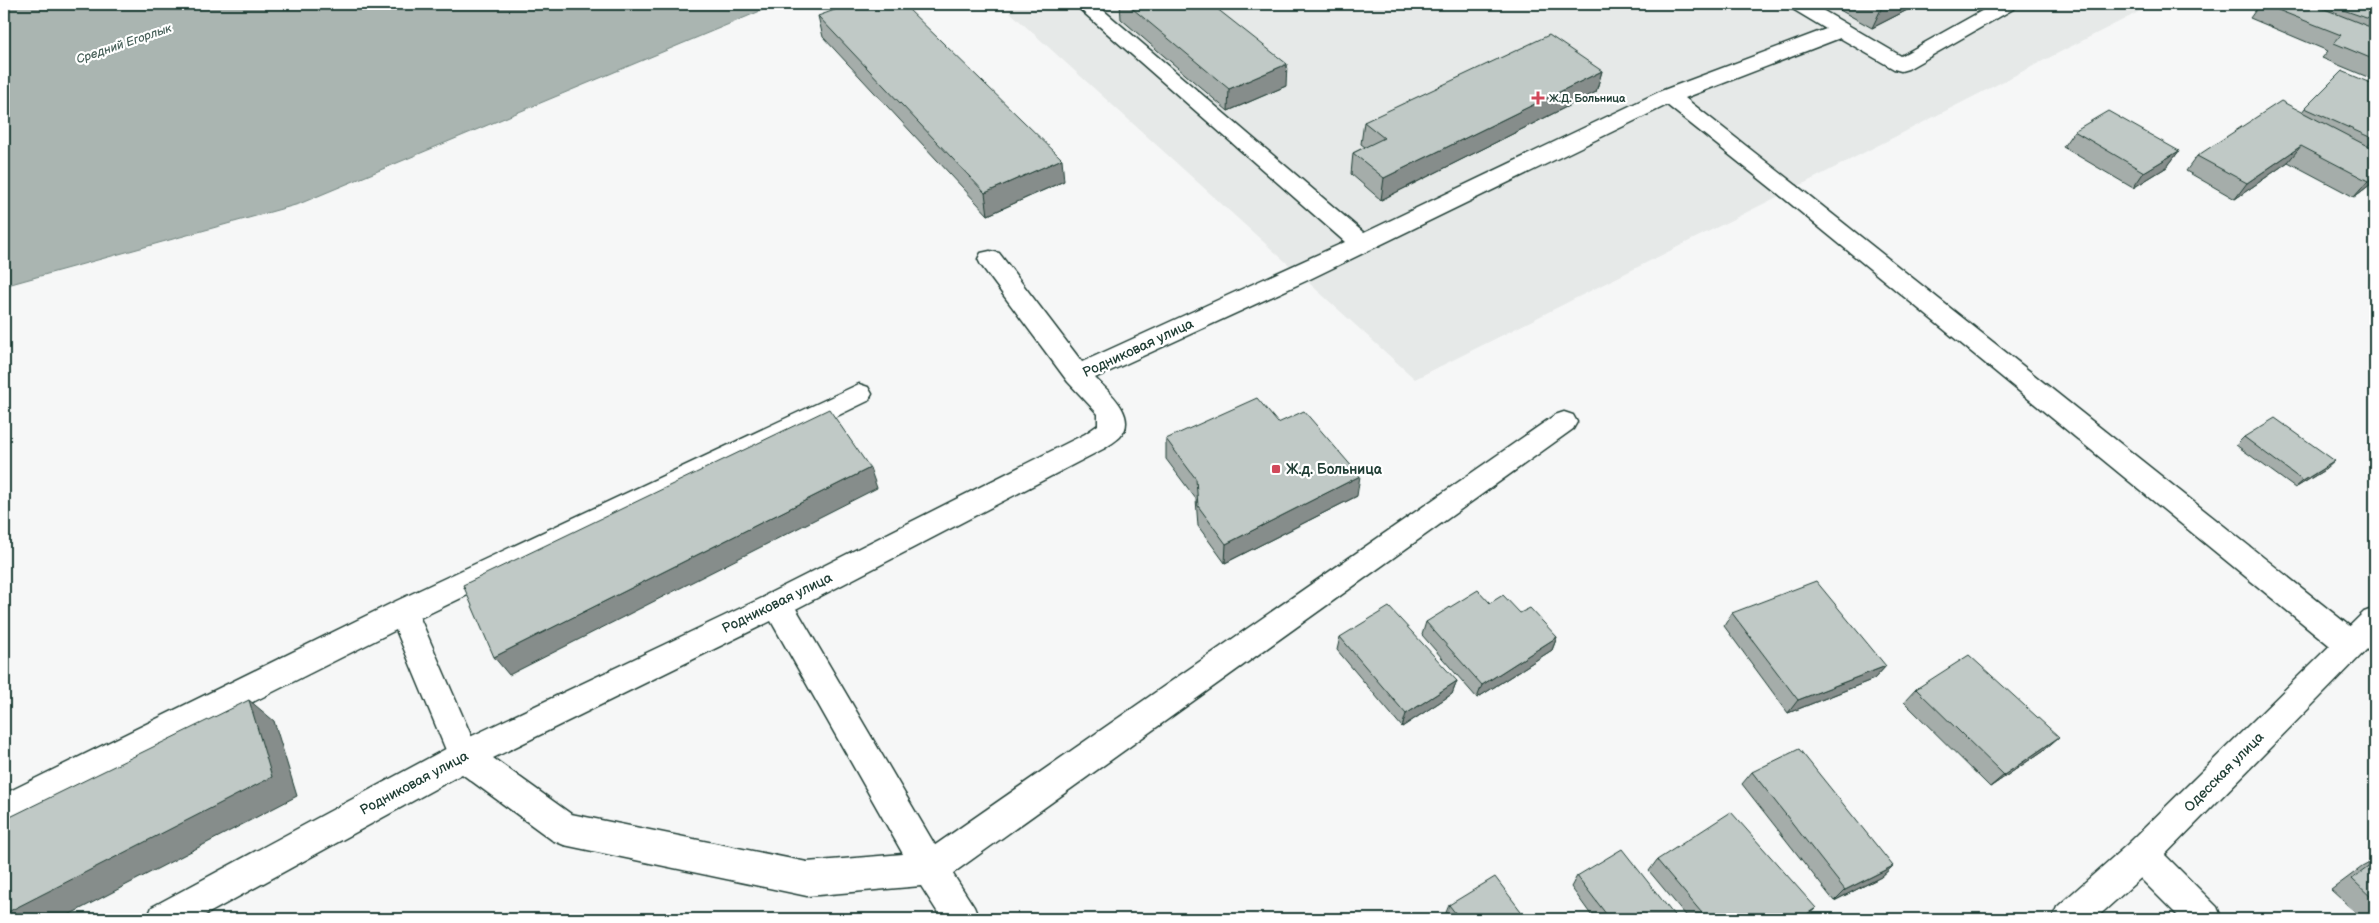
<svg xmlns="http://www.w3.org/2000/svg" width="2379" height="923" viewBox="0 0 2379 923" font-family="'Balsamiq Sans',sans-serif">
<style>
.built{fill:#e6e9e8}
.water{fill:#aab5b1;stroke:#72857f}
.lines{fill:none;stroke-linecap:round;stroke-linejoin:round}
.lane-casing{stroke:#1f3d34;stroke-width:3}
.street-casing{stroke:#1f3d34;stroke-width:3}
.secondary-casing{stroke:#1f3d34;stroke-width:3}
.lane{fill:#fff;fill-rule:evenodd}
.street{fill:#fff;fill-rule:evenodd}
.secondary{fill:#fff;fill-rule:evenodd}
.wall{fill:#a5adaa;stroke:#1f3d34}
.shaded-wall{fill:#868d8b;stroke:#1f3d34}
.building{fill:#c0c9c6;stroke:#1f3d34}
.poi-dot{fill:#d1495b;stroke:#fff;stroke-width:2}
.labels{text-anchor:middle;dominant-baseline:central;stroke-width:4.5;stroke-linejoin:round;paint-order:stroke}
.far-poi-label{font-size:11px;font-weight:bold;fill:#1f3d34;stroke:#fff;text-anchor:start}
.far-water-label{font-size:12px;font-style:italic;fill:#49615a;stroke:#fff}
.street-label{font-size:14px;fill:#1f3d34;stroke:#fff}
.poi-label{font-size:14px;font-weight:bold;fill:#1f3d34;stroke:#fff;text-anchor:start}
</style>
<rect width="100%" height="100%" fill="#f6f7f7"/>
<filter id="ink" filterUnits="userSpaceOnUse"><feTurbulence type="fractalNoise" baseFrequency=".02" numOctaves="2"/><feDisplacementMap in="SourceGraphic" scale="10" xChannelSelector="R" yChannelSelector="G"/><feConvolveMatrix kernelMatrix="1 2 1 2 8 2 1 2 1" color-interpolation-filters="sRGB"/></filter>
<g filter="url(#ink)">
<polygon class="built" points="1001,4 2154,4 1789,191 1415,379"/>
<polygon class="water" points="4,4 777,4 299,204 4,286"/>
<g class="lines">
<defs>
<g id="lane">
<path d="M1074,4H1096L1364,233L1661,91L1826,29L1791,8L1788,4H1812L1901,56L1994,4H2018L2015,8L1908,69L1901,71L1894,69L1840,38L1685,98L1797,186L1801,191L1797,196L1789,199L1781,196L1667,105L1308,280L1095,378C1108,391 1139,416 1120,437C1116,441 1109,445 1105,448L788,613L777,617L766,613L762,604L766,595L1085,434L1098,425V414L1068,382L981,265L978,259L981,253L990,251L999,253L1082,362L1345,242Z"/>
<polygon points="859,384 868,387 872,394 868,401 420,618 480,756 475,767 464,771 453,767 396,630 4,827 4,794 392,603"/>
<polygon points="1564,412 1573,415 1577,422 1573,429 942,881 930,886 918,881 913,869 918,857 1555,415"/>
</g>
<g id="street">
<polygon points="1789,183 1797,186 2362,636 2366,645 2362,654 2351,658 2340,654 1781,196 1777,191 1781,186"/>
<path d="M777,591L788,595L942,857L974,907L979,919H942L921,886L807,896L564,845L552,840L462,774L198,919H147L152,907L453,745ZM771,621L903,854L807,862L571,814L493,758Z"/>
<polygon points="2141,838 2153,843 2217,907 2222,919 2181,919 2129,867 2124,855 2129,843"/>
</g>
<polygon id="secondary" points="2375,608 2375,641 2153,867 2095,919 2052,919 2057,907 2129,843 2364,612"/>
</defs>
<use href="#lane" class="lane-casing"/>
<use href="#street" class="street-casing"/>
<use href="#secondary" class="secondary-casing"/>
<use href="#lane" class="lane"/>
<use href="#street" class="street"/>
<use href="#secondary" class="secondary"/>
</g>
<g class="wall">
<polygon points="1120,4 1211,4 1286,86 1228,111 1121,19"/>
<polygon points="1829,4 1919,4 1872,28"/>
<polygon points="2260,4 2372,4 2375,5 2375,138 2368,146 2375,150 2375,181 2354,197 2288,162 2235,199 2186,171 2197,156 2302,112 2305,108 2367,82 2370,78 2322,58 2328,51 2250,18"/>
<polygon points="818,16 1064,181 988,215 823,37"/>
<polygon points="1602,71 1596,92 1381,200 1351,174 1353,153 1365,147 1361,144 1364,122"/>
<polygon points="2074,131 2179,151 2167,167 2133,188 2063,147"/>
<polygon points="1278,423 1357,496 1225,563 1198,526 1196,499 1166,459 1166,439"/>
<polygon points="2244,437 2326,469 2295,488 2236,445"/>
<polygon points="1490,603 1520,613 1557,637 1552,650 1477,698 1422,635 1426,622"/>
<polygon points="1732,613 1886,666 1874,679 1788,713 1724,626"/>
<polygon points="1340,637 1457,681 1452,694 1402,727 1337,650"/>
<polygon points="1916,689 2044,750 1990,787 1904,702"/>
<polygon points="1752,772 1893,866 1881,877 1834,901 1742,784"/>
<polygon points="1657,860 1816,908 1803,919 1689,919 1649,871"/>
<polygon points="2375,860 2375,919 2363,919 2331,890 2362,867"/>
<polygon points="1577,876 1677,919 1594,919 1571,887"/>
<polygon points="1449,905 1527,919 1448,919 1445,915"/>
</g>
<g class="shaded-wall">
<polygon points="1889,4 1919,4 1872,28 1882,7"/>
<polygon points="1287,64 1286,86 1228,111 1229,89"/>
<polygon points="1602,71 1596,92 1381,200 1384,178"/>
<polygon points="2301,146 2288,162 2235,199 2247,183"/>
<polygon points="2179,151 2167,167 2133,188 2144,172"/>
<polygon points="1062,159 1064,181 988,215 985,193"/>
<polygon points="2375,176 2375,181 2354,197 2368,181"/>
<polygon points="2335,461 2326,469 2295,488 2303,481"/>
<polygon points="870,468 877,488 509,675 494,657"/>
<polygon points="1360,476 1357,496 1225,563 1226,544"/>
<polygon points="1557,637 1552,650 1477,698 1482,685"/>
<polygon points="1886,666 1874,679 1788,713 1798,700"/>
<polygon points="1457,681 1452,694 1402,727 1406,714"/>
<polygon points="249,700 274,721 297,796 61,919 4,919 4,914"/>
<polygon points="2059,737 2044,750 1990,787 2004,775"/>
<polygon points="1893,866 1881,877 1834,901 1845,890"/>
<polygon points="1816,908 1803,919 1799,919"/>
</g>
<g class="building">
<polygon points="851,4 903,4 1062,159 985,193 818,16"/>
<polygon points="1127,4 1211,4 1287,64 1229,89"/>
<polygon points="1876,4 1889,4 1882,7"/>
<polygon points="2263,4 2312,4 2375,29 2375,60 2334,43 2341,35"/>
<polygon points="2326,4 2372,4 2375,5 2375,21"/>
<polygon points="1549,35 1602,71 1384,178 1353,153 1384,138 1364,122"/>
<polygon points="2342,71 2375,85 2375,138 2374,139 2305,108"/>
<polygon points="2375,72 2375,81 2369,79"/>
<polygon points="2281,101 2375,150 2375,176 2368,181 2301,146 2247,183 2197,156"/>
<polygon points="2108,111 2179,151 2144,172 2074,131"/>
<polygon points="1257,398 1278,423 1304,411 1360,476 1226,544 1198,506 1196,479 1166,439"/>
<polygon points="829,409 870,468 494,657 463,585"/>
<polygon points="2275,418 2335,461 2303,481 2244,437"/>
<polygon points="1816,581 1886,666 1798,700 1732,613"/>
<polygon points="1478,590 1490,603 1503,595 1520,613 1530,608 1557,637 1482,685 1426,622"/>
<polygon points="1389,607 1457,681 1406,714 1340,637"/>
<polygon points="1969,655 2059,737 2004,775 1916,689"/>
<polygon points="249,700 272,777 4,914 4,820"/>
<polygon points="1799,749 1893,866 1845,890 1752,772"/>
<polygon points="1731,812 1816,908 1799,919 1707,919 1657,860"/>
<polygon points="1622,849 1677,919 1610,919 1577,876"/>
<polygon points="2375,862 2375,901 2352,879"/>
<polygon points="1495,877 1527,919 1460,919 1449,905"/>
</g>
</g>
<g class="poi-dot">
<path d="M1535.5 90.5h5v5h5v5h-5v5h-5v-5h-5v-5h5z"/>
<rect x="1271" y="464" width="10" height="10" rx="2.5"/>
</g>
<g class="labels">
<g class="far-poi-label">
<text x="1549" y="98">Ж.Д. Больница</text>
</g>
<g class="far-water-label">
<text transform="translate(124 44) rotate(-19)">Средний Егорлык</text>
</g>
<g class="street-label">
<text transform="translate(1138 348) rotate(-25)">Родниковая улица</text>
<text transform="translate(777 603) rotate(-26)">Родниковая улица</text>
<text transform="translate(2224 772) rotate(-45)">Одесская улица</text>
<text transform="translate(414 783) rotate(-28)">Родниковая улица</text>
</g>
<g class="poi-label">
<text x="1286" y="469">Ж.д. Больница</text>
</g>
</g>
<rect width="2379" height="923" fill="none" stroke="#fff" stroke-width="20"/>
<rect x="10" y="10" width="2359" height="903" fill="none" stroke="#1f3d34" stroke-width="2" filter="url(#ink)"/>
</svg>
